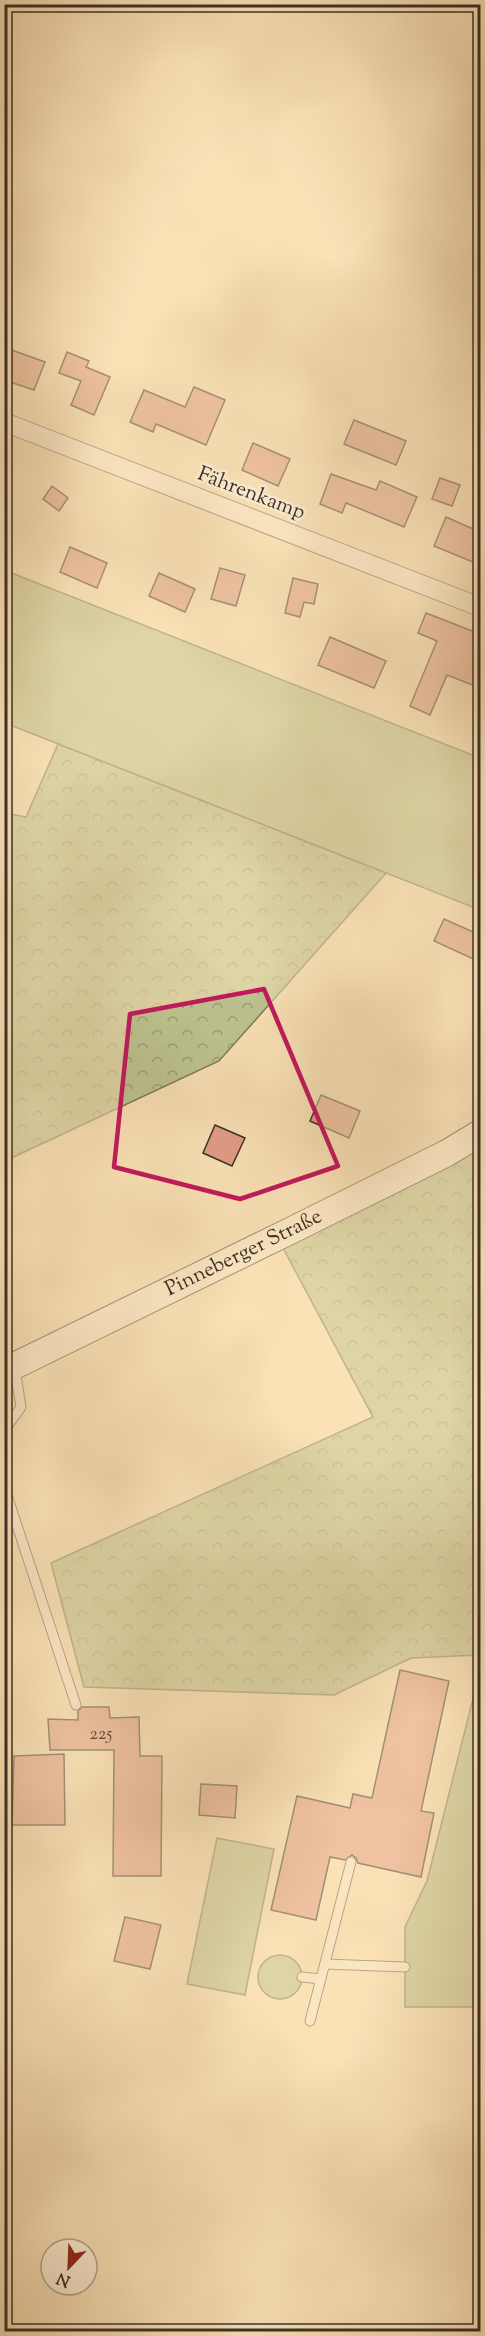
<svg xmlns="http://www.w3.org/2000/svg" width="485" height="2336" viewBox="0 0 485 2336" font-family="'Sorts Mill Goudy',serif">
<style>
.grass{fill:#bcc390;stroke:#7c7a5c;stroke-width:1.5}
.forest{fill:url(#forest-crowns);stroke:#7c7a5c;stroke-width:1.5}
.building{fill:#e39c87;stroke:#3b3028;stroke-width:1.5}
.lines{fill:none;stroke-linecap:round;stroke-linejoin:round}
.service-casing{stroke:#6b5c4c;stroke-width:11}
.minor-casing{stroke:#6b5c4c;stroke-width:20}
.secondary-casing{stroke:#3b3028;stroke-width:28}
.service{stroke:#fcecd0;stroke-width:9}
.minor{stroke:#fcecd0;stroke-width:18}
.secondary{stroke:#fcecd0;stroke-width:26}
.marked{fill:none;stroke:#c2185b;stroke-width:4.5;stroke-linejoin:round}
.labels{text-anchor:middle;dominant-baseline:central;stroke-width:5;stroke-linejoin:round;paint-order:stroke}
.number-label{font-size:18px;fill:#654b40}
.street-label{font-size:21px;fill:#3b3028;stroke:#fcecd0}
</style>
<defs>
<pattern id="forest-crowns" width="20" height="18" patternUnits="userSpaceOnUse" patternTransform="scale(1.5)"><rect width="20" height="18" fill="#bcc390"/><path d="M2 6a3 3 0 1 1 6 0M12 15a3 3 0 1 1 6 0" fill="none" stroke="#9a9f76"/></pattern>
</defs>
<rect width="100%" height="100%" fill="#fae1b6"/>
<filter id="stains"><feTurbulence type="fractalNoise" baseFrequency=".00333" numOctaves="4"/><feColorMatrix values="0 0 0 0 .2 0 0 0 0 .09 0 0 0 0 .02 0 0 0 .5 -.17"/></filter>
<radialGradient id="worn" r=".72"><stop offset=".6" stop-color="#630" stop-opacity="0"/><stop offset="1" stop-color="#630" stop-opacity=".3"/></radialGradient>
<g class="grass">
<polygon points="4,570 480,758 480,910 5,723"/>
<polygon points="478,1679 480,1679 480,2007 405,2007 405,1927 427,1881"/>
<polygon points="217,1838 274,1849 245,1995 187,1984"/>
<circle cx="280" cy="1977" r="22"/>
</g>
<g class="forest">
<polygon points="58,744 386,873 219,1061 5,1161 5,813 26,817"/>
<polygon points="480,1124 480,1655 411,1658 334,1695 84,1687 51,1563 373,1417 282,1246"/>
</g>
<g class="building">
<polygon points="9,349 45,362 34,390 4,380 4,361"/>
<polygon points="67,352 89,361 86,367 110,377 94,415 71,405 81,381 59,373"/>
<polygon points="194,387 225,400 206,445 156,424 153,432 130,422 144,390 185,407"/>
<polygon points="354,420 406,441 396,465 344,444"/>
<polygon points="253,443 290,459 278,486 242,470"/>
<polygon points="331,474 376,490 380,481 417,497 404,527 346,503 342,513 320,504"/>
<polygon points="440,478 460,485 452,506 432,499"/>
<polygon points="52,486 68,498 59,511 43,499"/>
<polygon points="446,517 480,532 480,565 434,546"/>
<polygon points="70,547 107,563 97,588 60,572"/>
<polygon points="220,568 245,575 236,606 211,599"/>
<polygon points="159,573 195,589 185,612 149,596"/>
<polygon points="293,578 318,584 314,604 304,602 300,617 285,613"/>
<polygon points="426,613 480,634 480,688 447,675 430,715 410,706 437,641 418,633"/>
<polygon points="330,637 386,661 374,688 318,665"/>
<polygon points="444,919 480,935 480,962 434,941"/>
<polygon points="321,1095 360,1111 349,1138 310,1121"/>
<polygon points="215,1125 245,1138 232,1166 203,1153"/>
<polygon points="400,1670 449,1681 421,1811 434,1813 421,1877 358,1863 356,1858 352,1855 345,1860 330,1857 316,1920 271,1910 297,1796 350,1808 353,1794 372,1798"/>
<polygon points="82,1707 109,1707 110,1718 139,1717 140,1756 162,1756 161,1876 113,1876 114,1750 50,1750 48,1719 78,1720 78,1711"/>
<polygon points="64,1754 65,1825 12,1825 14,1756"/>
<polygon points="201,1784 237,1786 235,1818 199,1815"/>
<polygon points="125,1917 161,1925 150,1969 114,1961"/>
</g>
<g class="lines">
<defs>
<g id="service">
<polyline points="4,1431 21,1407 15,1369"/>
<polyline points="4,1486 76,1705"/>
<polyline points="325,1964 405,1967"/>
<polyline points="302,1977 321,1979"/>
<polyline points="310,2021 351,1862"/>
</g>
<polyline id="minor" points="4,422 480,607"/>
<g id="secondary">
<path id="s1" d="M4,1371L288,1232L447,1153L480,1133"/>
</g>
</defs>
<use href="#service" class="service-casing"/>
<use href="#minor" class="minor-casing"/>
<use href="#secondary" class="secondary-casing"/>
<use href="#service" class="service"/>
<use href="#minor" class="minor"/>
<use href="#secondary" class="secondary"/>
</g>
<path d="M0 0H485V2336H0ZM264,989L338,1166L240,1199L114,1167L130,1014Z" fill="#fae1b6" fill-opacity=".55" fill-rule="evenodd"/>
<path class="marked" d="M264,989L338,1166L240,1199L114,1167L130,1014Z"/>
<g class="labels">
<g class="number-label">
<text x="101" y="1735">225</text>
</g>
<g class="street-label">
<text transform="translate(251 494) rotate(21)">Fährenkamp</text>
<text stroke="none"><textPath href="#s1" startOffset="267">Pinneberger Straße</textPath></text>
</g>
</g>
<rect width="485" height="2336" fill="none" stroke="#fae1b6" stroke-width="24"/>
<rect x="6" y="6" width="473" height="2324" fill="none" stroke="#3b3028" stroke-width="3"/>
<rect x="12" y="12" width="461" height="2312" fill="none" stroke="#3b3028" stroke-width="1.5"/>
<g transform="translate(69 2267) rotate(203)"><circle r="28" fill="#fcecd0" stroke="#afa18d" stroke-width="1.5"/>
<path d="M0-4.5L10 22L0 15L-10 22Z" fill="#8f2418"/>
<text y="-9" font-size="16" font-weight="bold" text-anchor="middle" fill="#3b3028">N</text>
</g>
<rect width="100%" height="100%" filter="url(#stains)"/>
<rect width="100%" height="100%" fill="url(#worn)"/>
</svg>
